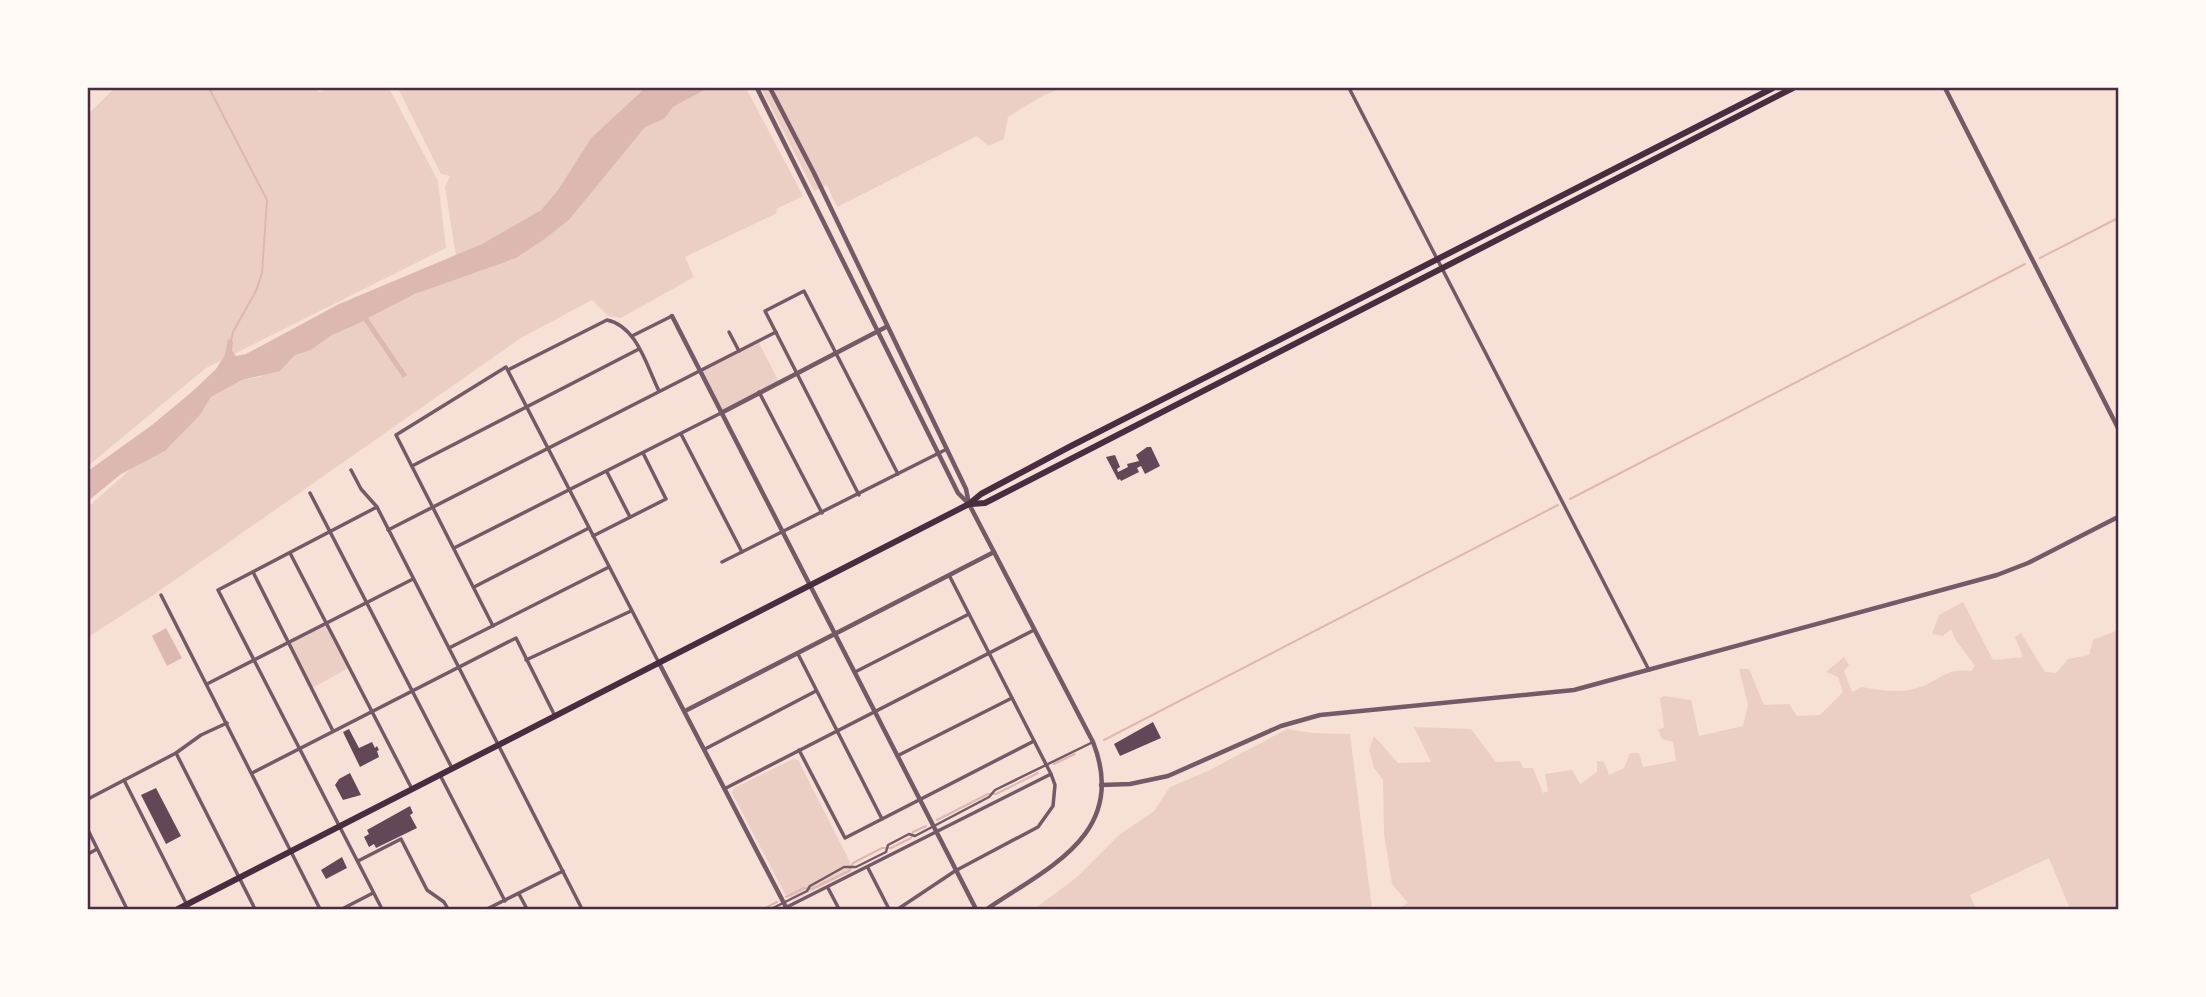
<svg xmlns="http://www.w3.org/2000/svg" width="2206" height="997" viewBox="0 0 2206 997" font-family="'Fira Sans',sans-serif">
<style>
.green{fill:#ebcfc5}
.water{fill:#dcb8b0}
.lines{fill:none;stroke-linecap:round;stroke-linejoin:round}
.stream{stroke:#dcb8b0;stroke-width:2}
.building{fill:#644757}
.pedestrian{stroke:#755966;stroke-width:2.5}
.minor{stroke:#755966;stroke-width:3.5}
.tertiary{stroke:#755966;stroke-width:4.5}
.primary{stroke:#4a2c40;stroke-width:6}
.neatline{fill:none;stroke:#4a2c40;stroke-width:2.5}
</style>
<rect width="100%" height="100%" fill="#f7e1d7"/>
<g class="green">
<polygon points="115,88 317,88 318,93 327,88 389,88 438,181 446,248 206,368 88,466 88,114"/>
<polygon points="398,88 645,88 591,138 558,190 541,210 482,244 456,256 445,187 450,176 441,174"/>
<polygon points="707,88 746,88 803,196 776,209 777,213 685,257 694,277 621,318 608,316 592,300 521,338 152,596 88,637 88,507 134,466 165,451 200,415 211,397 242,380 260,377 290,361 294,355 311,350 332,335 379,310 438,285 516,258 542,241 569,220 645,126 664,119 673,107"/>
<polygon points="761,88 1063,88 1044,95 1008,117 1004,139 988,146 977,136 837,207 827,185 814,191"/>
<polygon points="758,341 779,382 721,413 701,371"/>
<path d="M1963,602L1993,660L2023,657L2015,637L2021,633L2045,672L2056,673L2068,659L2089,655L2093,640L2118,630V909H2070L2049,858L1970,895L1976,909H1398L1408,903L1392,884L1384,834L1383,780L1374,768L1369,750L1374,736L1398,763L1431,762L1414,727L1471,729L1496,762L1520,761L1523,768H1533L1543,793L1548,791L1545,774L1572,770L1580,784L1597,772V761L1604,762L1609,775L1624,768L1630,753H1639L1643,767L1676,761L1673,742L1662,739L1658,730L1664,727L1660,698L1664,696L1691,700L1699,736L1743,726L1748,705L1739,669H1749L1764,705L1789,704L1797,716L1820,715L1843,692L1838,677L1826,672L1844,657L1849,665L1844,671L1852,692L1862,687C1882,691 1904,694 1923,686C1944,677 1947,668 1971,671L1975,666L1955,639L1951,629L1943,636L1932,634L1939,615Z"/>
<polygon points="327,623 349,668 312,688 290,642"/>
<polygon points="1287,729 1313,733 1350,734 1372,909 1034,909 1076,878 1119,835 1154,811 1170,787 1208,771"/>
<polygon points="793,759 798,760 850,862 852,871 794,900 785,894 732,793 734,788"/>
</g>
<g class="water">
<polygon points="645,88 708,88 673,107 664,119 645,127 569,220 542,241 516,258 415,294 368,318 407,375 403,378 364,321 332,335 311,350 295,355 280,371 242,380 211,397 200,415 165,451 121,474 88,501 88,471 152,425 194,390 216,369 225,355 228,339 233,342 232,351 236,356 246,354 339,304 482,244 541,210 558,190 591,138"/>
<polygon points="166,628 182,658 167,666 152,636"/>
</g>
<g class="lines">
<g class="stream">
<polyline points="209,88 267,200 262,273 256,291 233,332 231,341"/>
<polyline points="2040,258 2118,218"/>
<polyline points="1570,499 2025,264"/>
<polyline points="1104,740 1558,505"/>
<polyline points="1054,764 1075,754"/>
<polyline points="937,820 988,794 996,794 1038,773"/>
<polyline points="786,897 804,888 812,889 849,871 853,863 882,848 891,848 911,838 913,832 926,826"/>
<polyline points="763,909 777,902"/>
</g>
</g>
<g class="building">
<polygon points="1147,447 1151,447 1160,466 1145,474 1141,466 1137,468 1139,472 1121,481 1120,479 1118,480 1106,457 1115,455 1120,467 1117,469 1118,472 1128,467 1127,464 1139,461 1136,455"/>
<polygon points="1153,722 1161,738 1120,756 1114,744"/>
<polygon points="349,729 359,748 372,742 375,748 377,746 379,750 377,751 379,757 360,767 343,732"/>
<polygon points="350,773 361,795 343,800 335,785 339,779"/>
<polygon points="156,788 181,836 166,844 141,795"/>
<polygon points="410,806 413,813 410,815 417,828 376,848 374,844 369,847 364,837 369,834 367,830"/>
<polygon points="342,857 347,868 326,879 321,870"/>
</g>
<g class="lines">
<polyline class="pedestrian" points="771,909 807,891 810,886 844,867 856,867 886,852 888,845 909,834 915,836 989,797 995,790 1093,742"/>
<g class="minor">
<polyline points="1349,88 1649,670"/>
<polyline points="729,332 739,351"/>
<polyline points="632,336 672,316"/>
<path d="M508,370L607,320C637,326 647,367 659,391"/>
<polyline points="759,392 822,513"/>
<polyline points="681,434 742,552"/>
<polyline points="412,466 639,349"/>
<polyline points="351,470 361,489 377,507 582,909"/>
<polyline points="607,472 630,517"/>
<polyline points="310,493 452,768"/>
<polyline points="859,495 765,311 804,291 898,474"/>
<polyline points="377,507 218,590 382,909"/>
<polyline points="388,530 776,332"/>
<polyline points="593,536 666,499 643,453"/>
<polyline points="454,548 721,413"/>
<polyline points="290,553 412,789"/>
<polyline points="722,562 947,449"/>
<polyline points="253,572 333,731"/>
<polyline points="474,587 589,528"/>
<polyline points="161,595 320,909"/>
<polyline points="493,626 396,435 506,367 659,663"/>
<polyline points="449,648 609,567"/>
<polyline points="798,654 882,819"/>
<polyline points="526,660 631,611"/>
<polyline points="855,672 969,614"/>
<polyline points="207,684 413,579"/>
<polyline points="705,749 816,691"/>
<polyline points="799,750 845,838 1034,741"/>
<polyline points="176,753 255,909"/>
<polyline points="897,756 1012,698"/>
<polyline points="252,773 516,638 555,716"/>
<polyline points="440,775 505,901"/>
<polyline points="124,780 189,909"/>
<polyline points="726,788 1034,630"/>
<polyline points="88,799 176,753 201,735 227,723"/>
<polyline points="88,830 127,909"/>
<polyline points="88,854 97,849"/>
<polyline points="358,861 401,839 427,890 444,902 448,909"/>
<polyline points="868,868 889,909"/>
<polyline points="828,888 839,909"/>
<polyline points="519,894 527,909"/>
<polyline points="342,909 373,893"/>
<polyline points="487,909 563,871"/>
<polyline points="783,909 1051,774"/>
<polyline points="898,909 955,871 1038,827 1053,806 1055,785 1051,774 949,575"/>
</g>
<g class="tertiary">
<polyline points="757,88 958,493 969,504"/>
<path d="M770,88L814,173L966,489L969,504L1093,742C1129,833 1049,867 987,909"/>
<polyline points="1945,88 2118,428"/>
<polyline points="672,316 976,909"/>
<polyline points="721,413 886,327"/>
<polyline points="659,663 787,909"/>
<polyline points="685,711 994,552"/>
<polyline points="1101,785 1130,784 1168,776 1281,726 1320,715 1574,690 1997,575 2028,563 2118,517"/>
</g>
<g class="primary">
<polyline points="971,504 985,503 1793,88"/>
<polyline points="178,909 969,504 981,494 1071,446 1773,88"/>
</g>
</g>
<rect width="2206" height="997" fill="none" stroke="#fffaf5" stroke-width="178"/>
<rect x="89" y="89" width="2028" height="819" class="neatline"/>
</svg>
